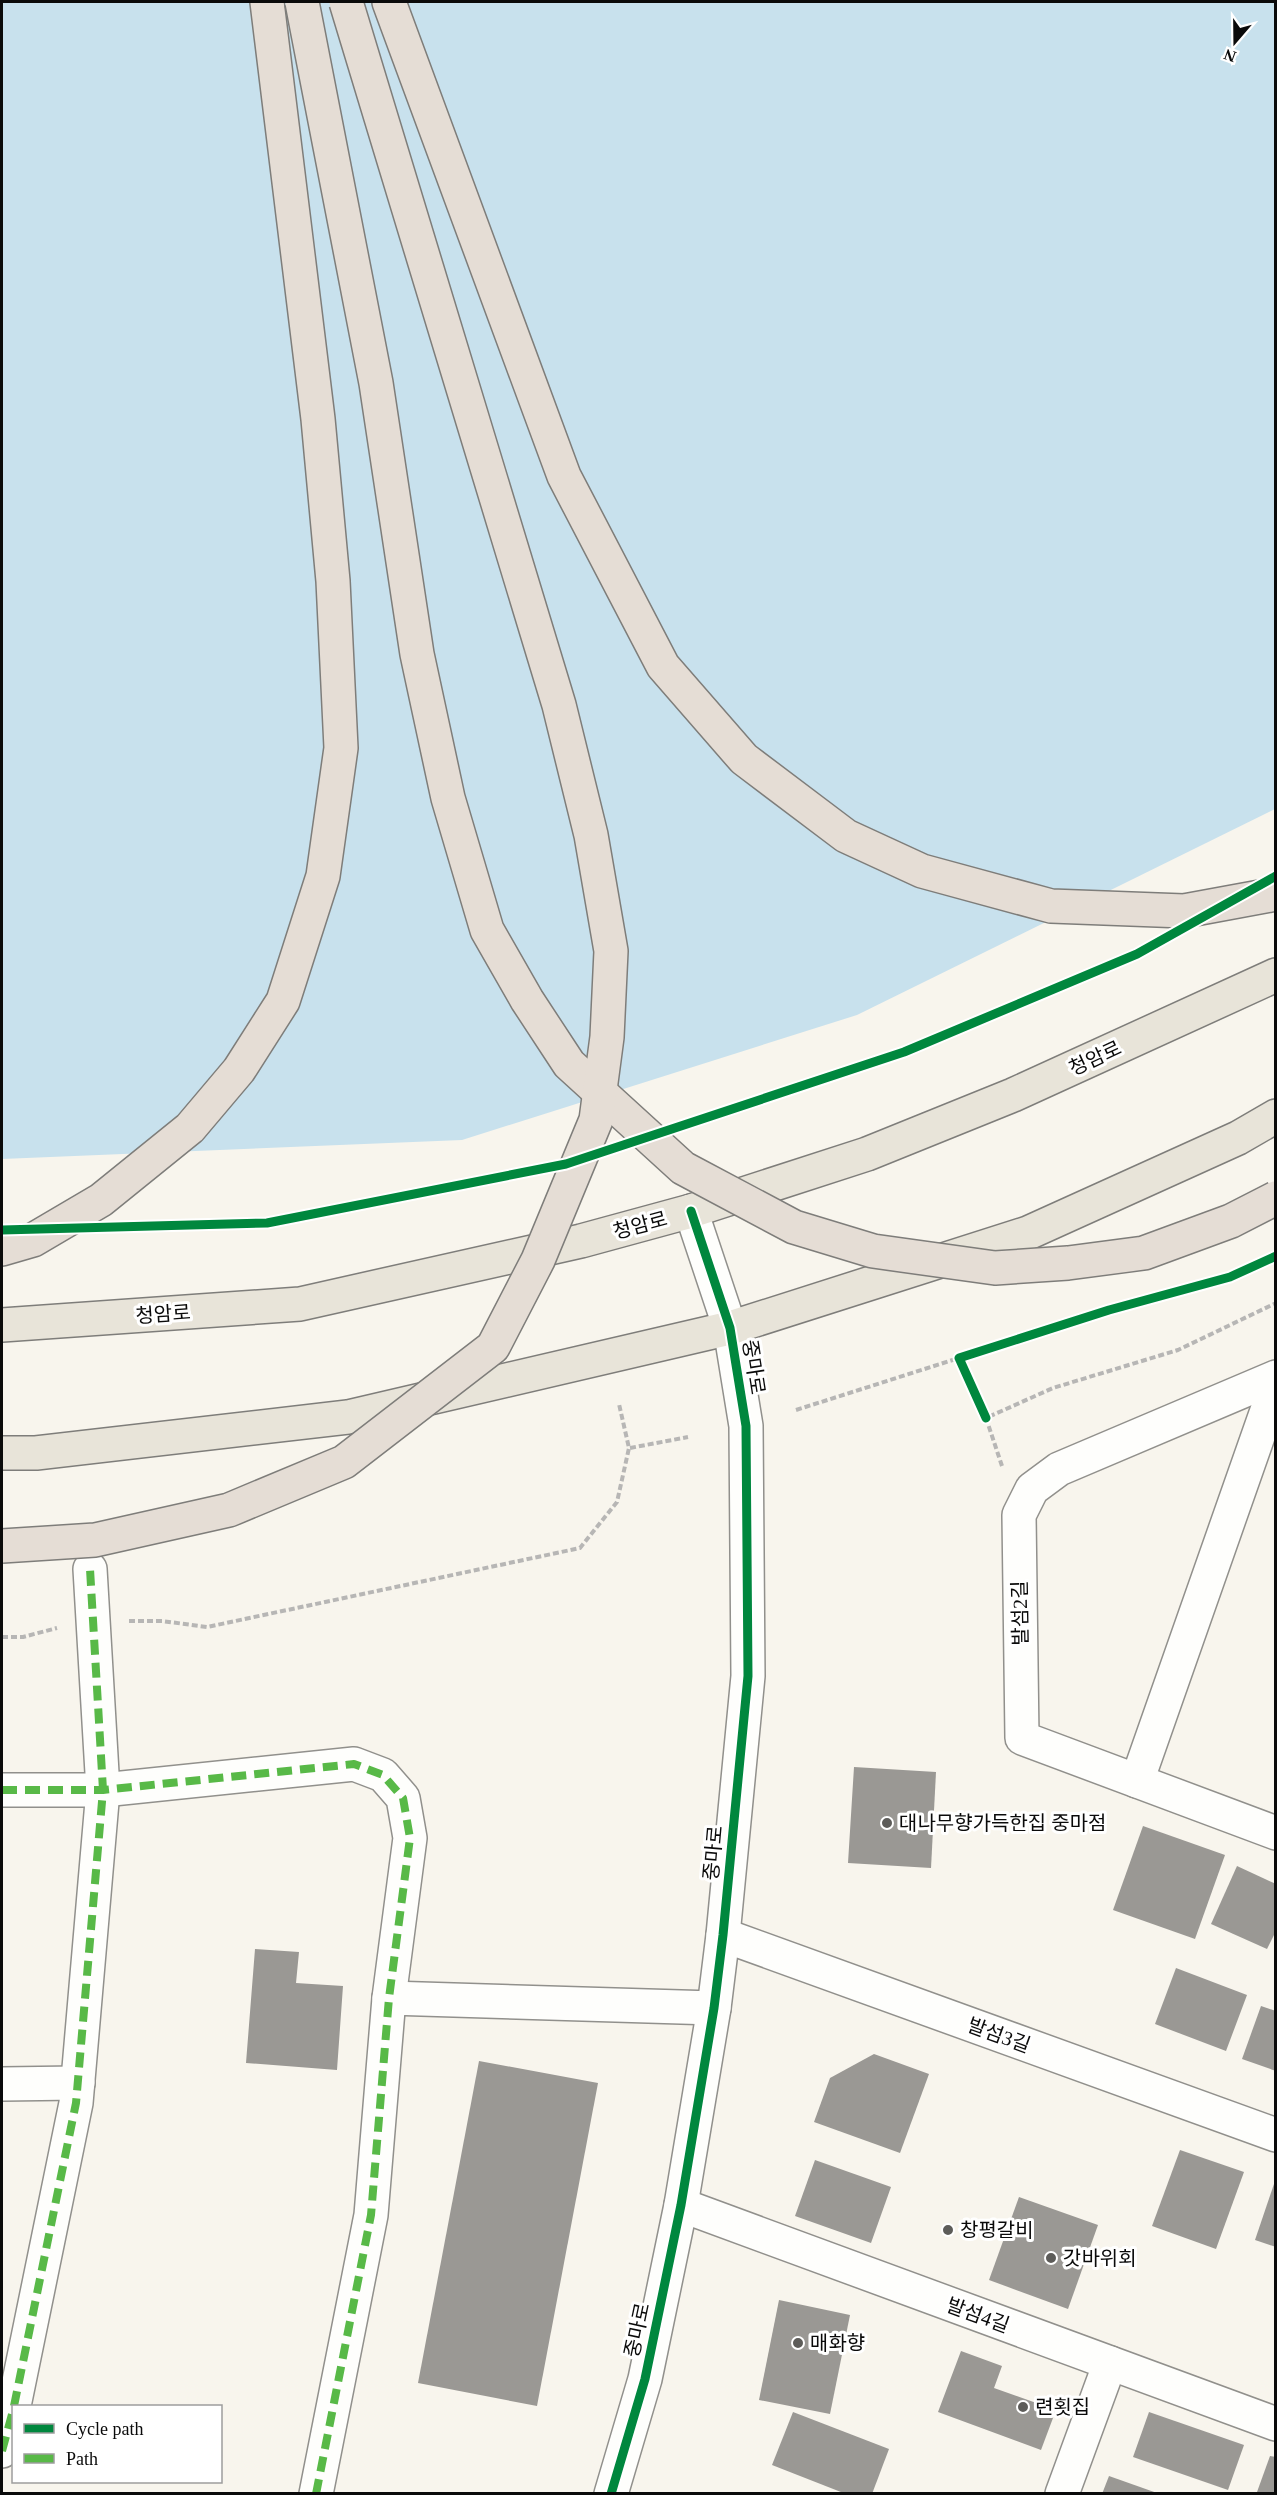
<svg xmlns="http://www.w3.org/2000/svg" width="1277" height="2495" viewBox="0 0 1277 2495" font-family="'Times New Roman','Noto Sans KR',serif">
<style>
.water{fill:#c8e1ed}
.building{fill:#9a9894}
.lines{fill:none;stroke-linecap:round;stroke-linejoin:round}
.minor-casing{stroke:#91908c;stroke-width:36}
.major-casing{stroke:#7e7d7a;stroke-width:36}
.highway-casing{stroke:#7e7d7a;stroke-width:36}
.path{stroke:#b7b6b5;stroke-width:4;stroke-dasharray:6 3;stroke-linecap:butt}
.minor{stroke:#fefefc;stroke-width:33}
.major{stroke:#e8e4d9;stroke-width:33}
.highway{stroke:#e5ddd5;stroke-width:33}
.highway-bridge-casing{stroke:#7e7d7a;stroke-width:36;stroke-linecap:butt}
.highway-bridge{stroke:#e5ddd5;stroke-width:33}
.quiet{stroke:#58b947;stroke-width:8;stroke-dasharray:15 8;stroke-linecap:butt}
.cycleway-casing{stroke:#fff;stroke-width:13}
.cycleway{stroke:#00873e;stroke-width:9}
.poi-dot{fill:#5d5c59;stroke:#fff;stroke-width:2}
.labels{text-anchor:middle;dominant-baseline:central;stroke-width:6;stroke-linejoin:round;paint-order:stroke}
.street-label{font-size:20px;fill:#0a0a0a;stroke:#fff}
.poi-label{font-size:20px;fill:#0a0a0a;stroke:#fff;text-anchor:start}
</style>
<rect width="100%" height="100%" fill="#f8f5ed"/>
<polygon class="water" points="2,2 1275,2 1275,809 857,1015 462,1140 2,1159"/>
<g class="building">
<polygon points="854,1767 936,1772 931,1868 848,1863"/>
<polygon points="1143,1826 1225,1855 1195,1939 1113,1910"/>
<polygon points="1237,1866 1276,1884 1276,1931 1267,1949 1211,1924"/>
<polygon points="255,1949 299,1952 296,1983 343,1986 337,2070 246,2063"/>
<polygon points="1176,1968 1247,1995 1226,2051 1155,2024"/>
<polygon points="1261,2006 1276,2011 1276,2071 1242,2059"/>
<polygon points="874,2054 929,2074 900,2153 814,2122 830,2078"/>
<polygon points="479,2061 598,2083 537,2406 418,2383"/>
<polygon points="1180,2150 1244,2172 1216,2249 1152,2226"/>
<polygon points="815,2160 891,2187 871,2243 795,2216"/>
<polygon points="1275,2181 1276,2181 1276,2247 1255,2240"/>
<polygon points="1019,2197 1098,2225 1068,2309 989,2280"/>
<polygon points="779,2300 850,2315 830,2414 759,2400"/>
<polygon points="961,2351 1002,2366 994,2388 1056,2410 1041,2450 938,2412"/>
<polygon points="793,2412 889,2449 872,2494 846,2494 772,2465"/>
<polygon points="1149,2412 1244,2445 1228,2490 1133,2457"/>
<polygon points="1270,2456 1276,2457 1276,2494 1261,2494 1257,2492"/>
<polygon points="1109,2476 1157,2493 1157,2494 1102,2494"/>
</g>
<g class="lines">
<defs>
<g id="minor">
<polyline points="1276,1377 1059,1469 1032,1489 1019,1515 1022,1738 1276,1833"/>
<polyline points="1137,1781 1276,1385"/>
<polyline points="2,1790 103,1790 354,1764 383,1775 403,1798 410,1838 389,1998 371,2215 316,2494"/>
<polyline points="723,1935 1276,2135"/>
<polyline points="389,1998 714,2008"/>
<polyline points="2,2084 78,2083"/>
<polyline points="681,2205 1276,2424"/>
<polyline points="14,2406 76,2103 103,1790 90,1569"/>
<polyline points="2,2451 14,2407"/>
<polyline points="611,2494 645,2379 681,2205 714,2008 723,1935 748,1676 746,1426 730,1328 691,1211"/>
<polyline points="1062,2494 1110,2363"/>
</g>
<g id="major">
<polyline points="2,1325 300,1304 581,1241 691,1211 867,1154 1013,1095 1276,975"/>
<polyline points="2,1453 36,1453 348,1417 730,1328 1028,1233 1238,1138 1276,1116"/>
</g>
<g id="highway">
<polyline points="389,2 564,476 663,666 744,759 846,836 922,871 1051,906 1184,911 1276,894"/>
<polyline points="2,1249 33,1240 101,1200 190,1128 239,1070 283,1001 323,876 341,748 333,581 318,419 267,2"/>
</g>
</defs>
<use href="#minor" class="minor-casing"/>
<use href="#major" class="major-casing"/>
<use href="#highway" class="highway-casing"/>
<g class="path">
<polyline points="796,1410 959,1358"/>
<polyline points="630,1448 688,1437"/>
<polyline points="1002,1466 986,1418 1053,1388 1178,1350 1276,1303"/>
<polyline points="129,1621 162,1621 207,1627 580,1548 617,1502 629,1448 619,1404"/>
<polyline points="2,1637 23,1637 57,1628"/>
</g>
<use href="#minor" class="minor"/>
<use href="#major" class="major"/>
<use href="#highway" class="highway"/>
<defs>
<g id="highway-bridge">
<polyline points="302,2 376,383 417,654 448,798 487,930 527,1000 569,1064 683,1168 794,1227 873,1251 995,1268 1068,1263 1144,1253 1231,1221 1276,1198"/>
<polyline points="2,1546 95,1540 229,1510 344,1462 493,1347 538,1260 596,1120 607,1037 611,951 591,835 559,705 346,2"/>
</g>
</defs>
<use href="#highway-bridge" class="highway-bridge-casing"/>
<use href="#highway-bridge" class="highway-bridge"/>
<g class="quiet">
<polyline points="2,1790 103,1790 354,1764 383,1775 403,1798 410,1838 389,1998 371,2215 316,2494"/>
<polyline points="14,2406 76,2103 103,1790 90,1569"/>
<polyline points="2,2451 14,2407"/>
</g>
<defs>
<g id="cycleway">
<polyline points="2,1230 267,1223 566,1164 904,1052 1137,954 1276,876"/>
<polyline points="986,1418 959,1358 1109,1310 1230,1277 1276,1256"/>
<polyline points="611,2494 645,2379 681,2205 714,2008 723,1935 748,1676 746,1426 730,1328 691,1211"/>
</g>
</defs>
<use href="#cycleway" class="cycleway-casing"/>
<use href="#cycleway" class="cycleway"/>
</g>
<g class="poi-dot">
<circle cx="887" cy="1823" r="6"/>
<circle cx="948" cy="2230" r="6"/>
<circle cx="1051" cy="2258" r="6"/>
<circle cx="798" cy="2343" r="6"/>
<circle cx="1023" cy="2407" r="6"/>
</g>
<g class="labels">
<g class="street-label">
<text transform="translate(1095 1058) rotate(-25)">청암로</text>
<text transform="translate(640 1225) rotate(-15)">청암로</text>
<text transform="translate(163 1314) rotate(-4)">청암로</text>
<text transform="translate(754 1367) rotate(81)">중마로</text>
<text transform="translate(1020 1613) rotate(-91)">발섬2길</text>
<text transform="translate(713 1853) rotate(-85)">중마로</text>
<text transform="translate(999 2035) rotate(20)">발섬3길</text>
<text transform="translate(978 2315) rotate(20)">발섬4길</text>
<text transform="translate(637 2330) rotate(-78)">중마로</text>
</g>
<g class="poi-label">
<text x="899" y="1823">대나무향가득한집 중마점</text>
<text x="960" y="2230">창평갈비</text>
<text x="1063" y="2258">갓바위회</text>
<text x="810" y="2343">매화향</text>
<text x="1035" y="2407">련횟집</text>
</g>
</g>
<rect width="1277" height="2495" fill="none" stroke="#0a0a0a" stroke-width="6"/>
<rect x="12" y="2405" width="210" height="78" fill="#ffffff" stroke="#9d9d9d" stroke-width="1.5"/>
<rect x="24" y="2424" width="30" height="9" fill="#00873e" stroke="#9d9d9d" stroke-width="1.5"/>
<text x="66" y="2435" font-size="18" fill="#0a0a0a">Cycle path</text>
<rect x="24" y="2454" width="30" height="9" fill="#58b947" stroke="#9d9d9d" stroke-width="1.5"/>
<text x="66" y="2465" font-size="18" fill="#0a0a0a">Path</text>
<g transform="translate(1235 42) rotate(200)" stroke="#ffffff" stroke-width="4.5" paint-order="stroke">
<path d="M0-4.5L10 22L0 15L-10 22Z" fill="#0a0a0a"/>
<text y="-9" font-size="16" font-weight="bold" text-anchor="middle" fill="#0a0a0a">N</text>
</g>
</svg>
